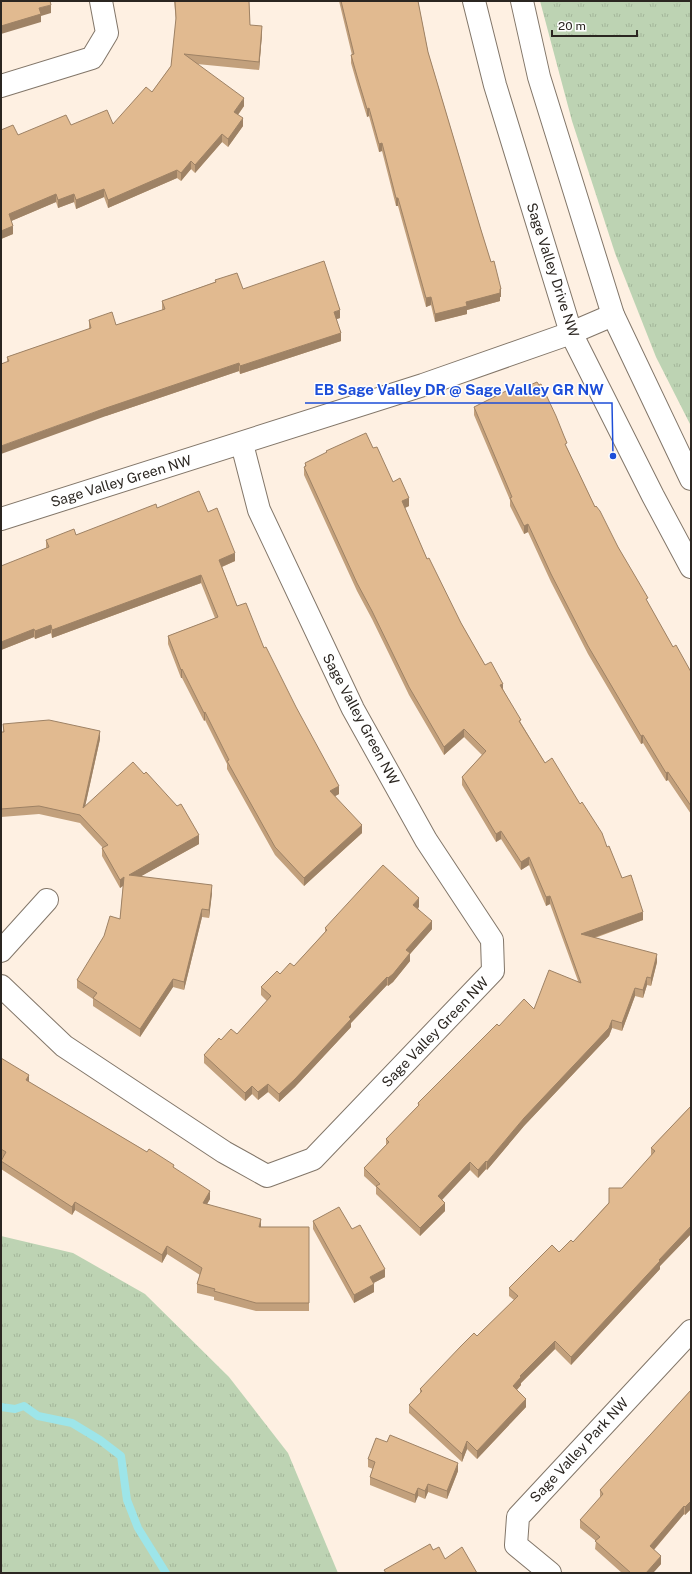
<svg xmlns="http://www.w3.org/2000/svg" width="692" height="1574" viewBox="0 0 692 1574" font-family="'Public Sans',sans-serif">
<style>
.park{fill:url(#park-tufts)}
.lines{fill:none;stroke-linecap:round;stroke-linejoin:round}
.stream{stroke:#9de5e9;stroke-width:8}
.minor-casing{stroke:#827669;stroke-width:24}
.minor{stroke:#fff;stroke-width:22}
.wall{fill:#c2a07c}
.shaded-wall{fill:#9e8265}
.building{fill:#e1ba90;stroke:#9e8265}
.labels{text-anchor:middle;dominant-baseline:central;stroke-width:3;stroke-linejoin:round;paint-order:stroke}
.street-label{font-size:14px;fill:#2b2621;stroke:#fff}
.leader{fill:none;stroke:#1d4ed8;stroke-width:1.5}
.callout-dot{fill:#1d4ed8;stroke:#fff;stroke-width:1.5}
.callout-label{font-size:15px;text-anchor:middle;font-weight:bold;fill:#1d4ed8;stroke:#fff;stroke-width:3;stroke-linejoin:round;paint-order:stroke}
</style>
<defs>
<pattern id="park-tufts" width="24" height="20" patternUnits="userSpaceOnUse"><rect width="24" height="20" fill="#bdd3b3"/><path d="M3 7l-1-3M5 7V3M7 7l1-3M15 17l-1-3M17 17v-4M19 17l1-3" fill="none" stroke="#a3b59a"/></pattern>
</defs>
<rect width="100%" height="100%" fill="#fef0e2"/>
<g class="park">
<polygon points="540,1 691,1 691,426 656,357 615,253 572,121"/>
<polygon points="1,1236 73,1253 145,1294 229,1377 288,1453 338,1573 1,1573"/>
</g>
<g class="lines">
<polyline class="stream" points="1,1407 15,1409 24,1406 38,1416 72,1423 100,1440 121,1456 127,1500 138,1528 166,1573"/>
<defs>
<g id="minor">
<polyline points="474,1 495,85 571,333 653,496 691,567"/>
<polyline points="522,1 539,77 613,315 691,479"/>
<polyline points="1,86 92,58 107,33 101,1"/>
<polyline points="1,519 423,385 571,333 613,315"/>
<polyline points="1,951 47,900"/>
<polyline points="1,986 64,1046 224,1152 267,1176 313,1159 493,971 492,940 426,840 353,709 259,510 242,444"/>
<polyline points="550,1573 516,1545 518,1517 691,1331"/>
</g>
</defs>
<use href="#minor" class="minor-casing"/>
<use href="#minor" class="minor"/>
</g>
<g class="wall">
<polygon points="174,1 249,1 250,25 262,34 259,70 197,64 244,106 238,115 243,126 228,147 222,142 195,173 191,169 181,181 177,178 108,208 104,197 76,209 74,202 58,208 56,202 11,221 13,234 1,239 1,130 18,135 71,125 113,124 152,92 171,66 176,21"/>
<polygon points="339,1 418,1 428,52 481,230 501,297 500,297 500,301 467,310 467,314 435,322 431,305 426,307 398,206 396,206 382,151 379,152 369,116 367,117 357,84 351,63 351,55 352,55"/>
<polygon points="215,280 243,289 340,318 336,319 341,341 240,374 239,371 106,416 7,362 7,357 89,329 89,320 116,325 162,310 162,301 215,282"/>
<polygon points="514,392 567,448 595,507 618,547 648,603 673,647 691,672 691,814 668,780 666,781 643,743 641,744 588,654 551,582 528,532 524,534 510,506 510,500 474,415 474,407"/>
<polygon points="373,448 393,482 409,506 405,508 427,559 461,623 485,665 503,689 521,723 545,763 607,847 643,920 595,938 657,962 651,986 647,985 643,998 635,996 622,1031 612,1028 609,1036 524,1126 487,1170 486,1169 478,1178 470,1170 442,1200 445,1211 420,1236 376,1194 376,1187 364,1176 364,1168 386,1145 386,1139 418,1106 418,1103 499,1026 534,1009 578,981 550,904 546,906 529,865 521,870 501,839 496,842 462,785 462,777 482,755 464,737 444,755 409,695 372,619 357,591 304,475 304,467 305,467 305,463 326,453 326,451"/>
<polygon points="157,508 208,512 235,561 222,567 237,606 264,648 339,794 335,796 362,833 304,886 275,855 227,769 227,764 205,720 204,721 182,678 181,678 168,644 168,636 215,618 201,583 52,638 51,633 35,639 34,637 1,650 46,548 46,540 76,535"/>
<polygon points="3,724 100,739 85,806 199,844 141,876 212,893 209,918 202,917 184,990 173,987 140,1037 93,1006 93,999 77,988 77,980 120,919 123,886 120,888 102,856 102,848 103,848 80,823 39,814 1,817 1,732 3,732"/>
<polygon points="419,907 418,908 432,929 410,954 410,961 393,982 388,986 387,985 351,1023 351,1027 295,1087 279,1102 268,1092 258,1100 252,1094 245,1101 204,1063 204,1055 221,1040 237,1034 267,1001 261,995 261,987 280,974 294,966 325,932 325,928"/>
<polygon points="1,1058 29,1082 174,1168 210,1199 207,1204 261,1227 309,1227 309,1311 256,1311 214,1300 214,1297 197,1293 197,1284 200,1275 167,1254 162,1263 75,1210 72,1215 1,1169 1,1160 3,1158 1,1157"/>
<polygon points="691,1106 691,1234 660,1266 660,1269 571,1365 555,1349 521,1383 521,1385 517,1390 526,1407 477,1459 467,1449 462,1462 409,1413 409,1405 420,1393 420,1389 477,1336 514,1300 509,1296 509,1288 573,1242 651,1156 651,1148"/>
<polygon points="313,1221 352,1229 385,1277 373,1283 374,1292 354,1303 313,1229"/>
<polygon points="691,1390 691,1509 685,1515 684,1514 654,1550 661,1564 653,1573 622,1573 595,1549 596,1541 580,1528 580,1520 600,1498 600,1490"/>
<polygon points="368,1459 458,1471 447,1499 428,1492 425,1499 418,1496 415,1503 370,1485 370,1477 373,1469 368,1467"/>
</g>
<g class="shaded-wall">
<polygon points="51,5 51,13 41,16 41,22 1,34 1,26 39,8"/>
<polygon points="262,26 262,34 259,70 259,62"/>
<polygon points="244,98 244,106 234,120 234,112"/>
<polygon points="369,108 369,116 367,117 367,109"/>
<polygon points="243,118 243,126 228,147 228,139"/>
<polygon points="222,134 222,142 195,173 195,165"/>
<polygon points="382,143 382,151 379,152 379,144"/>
<polygon points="191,161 191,169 181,181 181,173"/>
<polygon points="177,170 177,178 108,208 108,200"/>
<polygon points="104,189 104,197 76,209 76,200"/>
<polygon points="56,194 56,202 9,222 9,214"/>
<polygon points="74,194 74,202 58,208 58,200"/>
<rect x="396" y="198" width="2" height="8"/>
<polygon points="13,226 13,234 1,239 1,231"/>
<polygon points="501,289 501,297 500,297 500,301 467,310 467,314 435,322 435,314"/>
<polygon points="431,297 431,305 426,307 426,298"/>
<polygon points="340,310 340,318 334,320 334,312"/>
<polygon points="341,333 341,341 240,374 240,366"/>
<polygon points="239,363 239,371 106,416 1,454 1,446 106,408"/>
<polygon points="409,498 409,506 402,509 402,501"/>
<polygon points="528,524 528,532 524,534 524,526"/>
<polygon points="235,553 235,561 219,568 219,560"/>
<polygon points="201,575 201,583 52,638 52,630"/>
<polygon points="51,625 51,633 35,639 35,631"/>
<polygon points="34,629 34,637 1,650 1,642"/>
<polygon points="182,669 182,678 181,678 181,670"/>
<polygon points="503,684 503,692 500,685"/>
<polygon points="205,712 205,720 204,721 204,713"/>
<polygon points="464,729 464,737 444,755 444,747"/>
<polygon points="100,731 100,739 83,816 83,808"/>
<polygon points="643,735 643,743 641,744 641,736"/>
<polygon points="668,772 668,780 666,781 666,773"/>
<polygon points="339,786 339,794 330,799 330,791"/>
<polygon points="362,825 362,833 304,886 304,878"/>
<polygon points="501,831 501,839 496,842 496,834"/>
<polygon points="199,835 199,844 129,883 129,875"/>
<polygon points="529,857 529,865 521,870 521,862"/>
<polygon points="124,877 124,885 120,888 120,880"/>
<polygon points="212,885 212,893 209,918 209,910"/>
<polygon points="550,896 550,904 546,906 546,897"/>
<polygon points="419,898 419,907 413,913 413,905"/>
<polygon points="202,909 202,917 184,990 184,982"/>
<polygon points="643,912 643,920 581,942 581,934"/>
<polygon points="432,921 432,929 410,954 410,961 393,982 388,986 388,978 406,950"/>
<polygon points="657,954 657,962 651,986 651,978"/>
<polygon points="387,977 387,985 351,1023 351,1027 295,1087 279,1102 279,1094 349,1017"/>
<polygon points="647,977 647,985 643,998 643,990"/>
<polygon points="173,979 173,987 140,1037 140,1029"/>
<polygon points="635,988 635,996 622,1031 622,1023"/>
<polygon points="612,1020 612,1028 609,1036 524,1126 487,1170 487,1162 524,1118"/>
<polygon points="29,1075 29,1084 26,1080"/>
<polygon points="268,1084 268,1092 258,1100 258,1092"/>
<polygon points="252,1086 252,1094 245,1101 245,1093"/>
<polygon points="486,1161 486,1169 478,1178 478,1170"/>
<polygon points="470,1162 470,1170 438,1204 438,1196"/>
<polygon points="210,1191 210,1199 203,1211 203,1203"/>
<polygon points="75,1202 75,1210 72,1215 72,1207"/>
<polygon points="445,1203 445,1211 420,1236 420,1228"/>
<polygon points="261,1219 261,1227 259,1227"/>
<polygon points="691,1226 691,1234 660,1266 660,1269 571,1365 571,1357 659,1260"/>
<polygon points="167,1246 167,1254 162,1263 162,1255"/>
<polygon points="385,1269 385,1277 370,1285 370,1277"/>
<polygon points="374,1284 374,1292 354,1303 354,1295"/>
<polygon points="555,1341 555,1349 521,1383 521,1385 513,1394 513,1386 520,1376"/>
<polygon points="526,1399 526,1407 477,1459 477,1451"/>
<polygon points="467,1441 467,1449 462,1462 462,1454"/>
<polygon points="458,1463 458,1471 447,1499 447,1491"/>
<polygon points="428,1484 428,1492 425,1499 425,1491"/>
<polygon points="418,1488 418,1496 415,1503 415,1495"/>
<polygon points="691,1501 691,1509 685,1515 685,1507"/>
<polygon points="684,1506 684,1514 650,1554 650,1546"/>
<polygon points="661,1556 661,1564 653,1573 646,1573"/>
</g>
<g class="building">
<polygon points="1,1 50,1 51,5 39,8 41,14 1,26"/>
<polygon points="175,1 249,1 250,25 262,26 259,62 184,54 244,98 234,112 243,118 228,139 222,134 195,165 191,161 181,173 177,170 108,200 104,189 76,200 74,194 58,200 56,194 9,214 13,226 1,231 1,130 13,125 18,135 66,115 71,125 107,110 113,124 146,87 152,92 171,66 176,18"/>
<polygon points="341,1 418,1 428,52 481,230 491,262 494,261 501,289 500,289 500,293 466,302 467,306 435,314 431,297 426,298 398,198 396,198 382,143 379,144 369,108 367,109 357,76 351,55 354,54"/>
<polygon points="324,261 340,310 334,312 341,333 240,366 239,363 106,408 1,446 1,364 9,361 7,357 91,328 89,320 112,312 116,325 165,309 162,301 216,282 215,280 237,273 243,289"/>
<polygon points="537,382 539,385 541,384 556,416 564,436 567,443 565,444 595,507 596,506 600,511 618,547 648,598 646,599 673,647 676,645 691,672 691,806 668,772 666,773 643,735 641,736 588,646 551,574 528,524 524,526 510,498 512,497 474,407 512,388 514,392"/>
<polygon points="366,433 373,448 377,447 393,482 400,478 409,498 402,501 427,559 429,558 461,623 485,665 491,662 503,684 500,685 521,720 519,721 545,763 552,758 580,804 582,802 602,833 607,847 609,846 622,878 631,875 643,912 581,934 657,954 651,978 647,977 643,990 635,988 622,1023 612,1020 609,1028 524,1118 487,1162 486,1161 478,1170 470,1162 438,1196 445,1203 420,1228 376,1186 380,1184 364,1168 389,1142 386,1139 419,1105 418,1103 497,1024 499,1026 524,999 534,1009 549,970 581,983 550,896 546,897 529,857 521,862 501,831 496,834 462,777 486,751 464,729 444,747 409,687 372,611 357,583 304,467 306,466 305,463 327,452 326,451"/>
<polygon points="199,491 208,512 217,508 235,553 219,560 237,606 246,603 264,648 266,647 296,707 339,786 330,791 362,825 304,878 275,847 227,761 229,760 205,712 204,713 182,669 181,670 168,636 218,617 201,575 52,630 51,625 35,631 34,629 1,642 1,566 49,547 46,540 74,529 76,535 156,504 157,508"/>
<polygon points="49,720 100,731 83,808 133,762 144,774 146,772 177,806 181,804 199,835 129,875 212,885 209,910 202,909 184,982 173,979 140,1029 93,998 97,993 77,980 104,936 110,916 120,919 124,877 120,880 102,848 108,845 80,815 39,806 1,809 1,732 4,732 3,724"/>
<polygon points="383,865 419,898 413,905 432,921 406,950 410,953 393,974 388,978 387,977 349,1017 351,1019 295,1079 279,1094 268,1084 258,1092 252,1086 245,1093 204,1055 219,1038 221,1040 231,1029 237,1034 271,996 261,987 277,971 280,974 290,963 294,966 327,930 325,928"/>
<polygon points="1,1058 29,1075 26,1080 147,1152 149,1149 174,1165 173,1167 210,1191 203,1203 261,1219 259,1227 309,1227 309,1303 256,1303 214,1291 215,1289 197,1284 202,1268 167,1246 162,1255 75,1202 72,1207 1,1161 6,1152 1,1149"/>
<polygon points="691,1106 691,1226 659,1260 660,1261 571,1357 555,1341 520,1376 521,1377 513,1386 526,1399 477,1451 467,1441 462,1454 409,1405 422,1391 420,1389 461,1346 474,1333 477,1336 518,1296 509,1288 552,1245 559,1252 571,1240 573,1242 609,1203 609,1188 622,1188 655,1151 651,1148"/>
<polygon points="339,1207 352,1229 360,1225 385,1269 370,1277 374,1284 354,1295 313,1221"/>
<polygon points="691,1390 691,1501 685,1507 684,1506 650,1546 661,1556 646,1573 631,1573 595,1541 600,1537 580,1520 603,1494 600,1490"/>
<polygon points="390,1435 458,1463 447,1491 428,1484 425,1491 418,1488 415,1495 370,1477 375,1462 368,1459 376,1438 387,1442"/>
<polygon points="430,1544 433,1550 439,1547 445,1559 462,1547 477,1573 386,1573 384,1570"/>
</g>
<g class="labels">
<g class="street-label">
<text transform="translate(553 270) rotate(72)">Sage Valley Drive NW</text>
<text transform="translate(121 481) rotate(-17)">Sage Valley Green NW</text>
<text transform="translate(361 719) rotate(62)">Sage Valley Green NW</text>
<text transform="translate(435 1032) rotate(-46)">Sage Valley Green NW</text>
<text transform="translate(579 1450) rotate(-47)">Sage Valley Park NW</text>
</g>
</g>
<path class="leader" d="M613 456L612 403H305"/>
<circle class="callout-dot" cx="613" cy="456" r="4"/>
<g class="callout-label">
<text x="459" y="395">EB Sage Valley DR @ Sage Valley GR NW</text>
</g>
<rect width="692" height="1574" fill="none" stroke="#2b2621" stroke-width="4"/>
<path d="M552 30v6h85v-6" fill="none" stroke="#2b2621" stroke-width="2"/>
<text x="558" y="30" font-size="12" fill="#2b2621" stroke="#ffffff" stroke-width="3" paint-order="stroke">20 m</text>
</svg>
